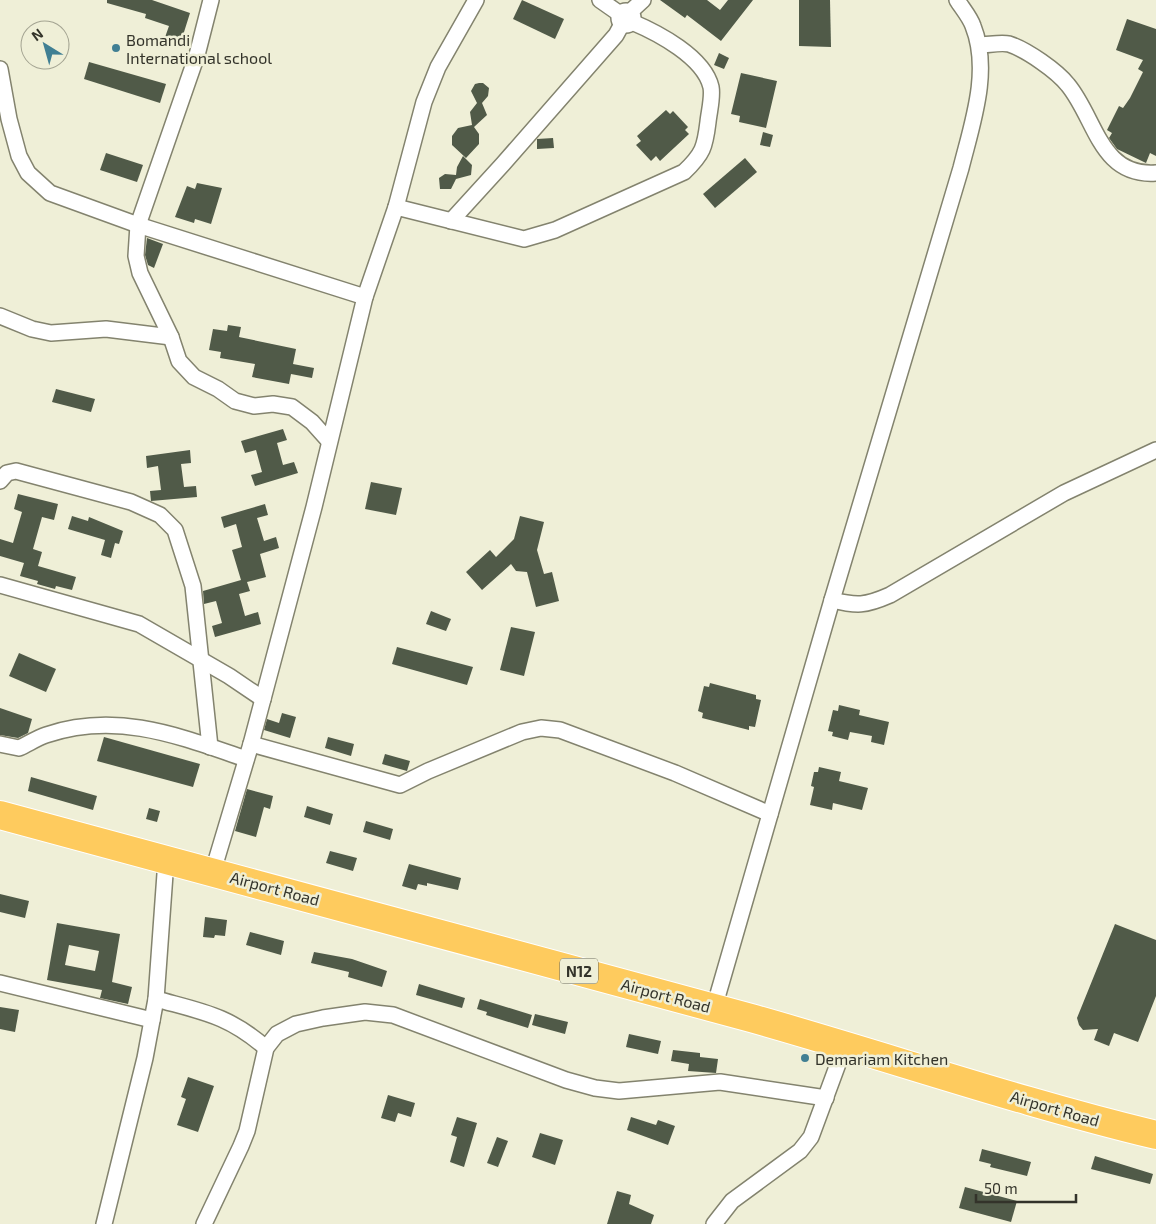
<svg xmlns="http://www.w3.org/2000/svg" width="1156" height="1224" viewBox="0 0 1156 1224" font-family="'Exo 2',sans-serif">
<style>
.building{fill:#505a48;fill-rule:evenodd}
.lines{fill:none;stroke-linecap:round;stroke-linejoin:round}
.street-casing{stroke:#83836e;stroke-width:18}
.highway-casing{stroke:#fff;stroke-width:30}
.street{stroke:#fff;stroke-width:15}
.highway{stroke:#fecb5e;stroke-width:28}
.poi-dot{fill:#407f93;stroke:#efefd7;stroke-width:2}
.labels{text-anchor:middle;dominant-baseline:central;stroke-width:5;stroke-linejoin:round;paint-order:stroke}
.shield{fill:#efefd7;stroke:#6b6b5e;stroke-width:1}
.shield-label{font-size:15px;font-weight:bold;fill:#33332a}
.poi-label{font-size:16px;fill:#33332a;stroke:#efefd7;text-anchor:start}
.street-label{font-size:16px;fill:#33332a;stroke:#efefd7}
</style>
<rect width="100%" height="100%" fill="#efefd7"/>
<g class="building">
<polygon points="107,0 152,0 190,13 179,48 163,43 169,26 145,18 146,14 107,3"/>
<polygon points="522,0 564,19 555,39 513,19"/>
<polygon points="660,0 707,0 720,10 728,0 753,0 721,41 687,15 685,18"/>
<polygon points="799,0 830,0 831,47 799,46"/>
<polygon points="1127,19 1156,29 1156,156 1150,153 1146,163 1117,149 1109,138 1112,133 1107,130 1119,106 1123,108 1130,98 1143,72 1138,69 1143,60 1116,50"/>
<polygon points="719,53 729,58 724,69 714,65"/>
<polygon points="89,62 166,84 160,103 84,79"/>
<polygon points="741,73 777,81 766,128 739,122 740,116 731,114"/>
<polygon points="479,83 483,83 489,88 488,96 482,103 487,115 474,127 479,134 479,144 466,158 452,145 452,136 458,128 472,125 470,112 477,103 471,91 475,84"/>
<polygon points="666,110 670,114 673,111 688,127 685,130 689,134 660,161 656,156 651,161 636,145 641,141 637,136"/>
<polygon points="763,132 773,135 770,147 760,145"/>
<polygon points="553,138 554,148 537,149 537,139"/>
<polygon points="106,153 143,165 137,182 100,170"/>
<polygon points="463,156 472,165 471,175 456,179 451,189 440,189 439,178 445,174 456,175 457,167"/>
<polygon points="745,158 757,172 715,208 703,194"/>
<polygon points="197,183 222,188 211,224 195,219 194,223 175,217 187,186 195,189"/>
<polygon points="147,238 163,244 154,268 148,265 145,255"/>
<polygon points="228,325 241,327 239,337 296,349 293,364 314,368 312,378 291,374 289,384 252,377 255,364 220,358 221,352 209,350 213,329 227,331"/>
<polygon points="56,389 95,399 91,412 52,402"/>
<polygon points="283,429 287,440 277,443 283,465 294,462 298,473 255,486 251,475 262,472 256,450 245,453 241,441"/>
<polygon points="190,450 191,463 181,464 184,487 196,486 197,497 151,501 150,491 161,490 158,466 147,468 146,456"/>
<polygon points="371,482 402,488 396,515 365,509"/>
<polygon points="18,494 58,504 54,520 42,517 33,549 42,552 38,566 76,577 72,590 56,586 55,589 37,584 38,581 20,576 24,563 0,556 0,539 13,543 22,512 14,509"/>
<polygon points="265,504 268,515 257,518 264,541 276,537 279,548 260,554 266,577 247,582 250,591 239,594 245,616 258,612 261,624 215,637 212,626 222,623 216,601 204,604 203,591 241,580 232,550 242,547 236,524 224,528 221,517"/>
<polygon points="72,516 88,521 89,517 123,531 119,544 115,543 111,558 101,555 105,540 68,529"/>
<polygon points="520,516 544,522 537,550 544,574 552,572 559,601 536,607 527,572 516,571 511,564 482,590 466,572 490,550 496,557 514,539"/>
<polygon points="431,611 451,619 446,631 426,624"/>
<polygon points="511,627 535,632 524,676 500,670"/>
<polygon points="397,647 473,667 467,685 392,664"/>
<polygon points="19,653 56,669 46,692 9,676"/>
<polygon points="710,683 756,695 756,699 761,700 755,727 749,726 749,730 702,718 703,713 698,711 704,686 709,687"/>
<polygon points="839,705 860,710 859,715 889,722 884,745 871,742 872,736 850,732 848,740 832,736 833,732 828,731 833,710 838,711"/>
<polygon points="0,708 32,719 28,733 18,738 0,735"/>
<polygon points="282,713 296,717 290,738 264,730 267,719 279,723"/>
<polygon points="104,737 200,764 193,787 97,761"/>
<polygon points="328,737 354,744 351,756 325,748"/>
<polygon points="385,754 410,761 407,771 382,764"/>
<polygon points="819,767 841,772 839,781 868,788 862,810 833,803 832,810 810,805 814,787 811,786 814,772 818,772"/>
<polygon points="31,777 97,796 93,810 28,791"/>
<polygon points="247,789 273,796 270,809 264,807 256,837 235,831"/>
<polygon points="307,806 333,814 330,825 304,817"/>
<polygon points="149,808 160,811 157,822 146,819"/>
<polygon points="366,821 393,829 390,840 363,832"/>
<polygon points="330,851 357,858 353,871 326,863"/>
<polygon points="409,864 461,878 458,890 427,883 427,886 418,884 416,890 402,886"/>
<polygon points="0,894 29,901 25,918 0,912"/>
<polygon points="205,917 227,920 225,936 215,935 214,938 203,937"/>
<path d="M57,923L120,934L112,982L132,987L128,1004L100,998L102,990L47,980ZM69,945L99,951L95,971L65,965Z"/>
<polygon points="1115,924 1156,940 1156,996 1138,1042 1114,1033 1109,1046 1094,1040 1098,1029 1083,1030 1079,1025 1077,1018"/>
<polygon points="250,932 284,941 281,955 246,945"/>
<polygon points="314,952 352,959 387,971 382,987 348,977 349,972 311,963"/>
<polygon points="419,984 465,998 462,1008 416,995"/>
<polygon points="480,999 532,1015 528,1028 486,1015 487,1012 477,1009"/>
<polygon points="0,1007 19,1010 15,1032 0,1029"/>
<polygon points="535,1014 568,1022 565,1034 532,1025"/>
<polygon points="629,1034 661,1041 658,1054 626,1047"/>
<polygon points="673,1050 700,1053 700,1057 718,1059 716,1073 688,1071 689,1064 671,1061"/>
<polygon points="188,1077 214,1086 198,1132 177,1125 186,1099 181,1097"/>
<polygon points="388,1095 415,1103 411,1117 398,1113 395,1122 381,1118"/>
<polygon points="457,1117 477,1123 464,1167 450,1162 457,1137 451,1135"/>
<polygon points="631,1117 656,1125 658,1120 675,1126 668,1145 627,1130"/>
<polygon points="540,1133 563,1140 555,1165 532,1157"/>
<polygon points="497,1137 508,1141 498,1167 487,1163"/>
<polygon points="982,1149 1031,1162 1027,1176 990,1167 991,1164 979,1161"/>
<polygon points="1095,1156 1153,1174 1150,1184 1091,1169"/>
<polygon points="965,1187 1017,1201 1011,1222 959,1208"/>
<polygon points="617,1191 631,1195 629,1204 654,1215 651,1224 607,1224"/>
</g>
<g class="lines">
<defs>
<g id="street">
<polyline points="211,0 197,55 138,225 136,256 140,273 171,337 179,361 194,377 218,389 235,401 254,406 273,404 292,407 312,422 329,441"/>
<polyline points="600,0 620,14"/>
<circle cx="626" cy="18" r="7"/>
<polyline points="630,12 643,0"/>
<path d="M979,45C988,45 1001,42 1009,44C1027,50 1057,71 1068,85C1096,119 1100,177 1156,173"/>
<polyline points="0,69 9,119 19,156 28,173 50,193 138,225 365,297"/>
<path d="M396,207L524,239L555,230L684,172C703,154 705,147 708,122C709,112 713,97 711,87C704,57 658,33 632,22"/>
<polyline points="451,221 503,164 616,35 622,24"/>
<polyline points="0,316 32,329 51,333 106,329 171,337"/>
<polyline points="0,481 7,473 16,471 131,502 160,515 175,530 193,586 210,747"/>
<polyline points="0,585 139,624 229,676 263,699"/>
<path d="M832,600C857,606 865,606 890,595L1064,493L1156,450"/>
<path d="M0,744L19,748C28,744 37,738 46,735C117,711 179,736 246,759"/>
<polyline points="251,744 400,785 428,771 522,732 541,728 560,730 675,773 770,814"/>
<polyline points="213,871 251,744 314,507 365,297 396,207 424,102 438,67 476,0"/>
<polyline points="0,983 152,1020"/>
<path d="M156,999C203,1012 228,1015 266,1048"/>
<path d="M714,1008L832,600L961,168C972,124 991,71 973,26C970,17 962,8 957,0"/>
<polyline points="104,1224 145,1058 156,999 166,860"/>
<polyline points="204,1224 241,1146 247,1131 266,1048 277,1034 296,1024 323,1018 365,1012 393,1015 566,1080 595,1088 619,1091 720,1082 826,1098"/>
<polyline points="714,1224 732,1201 800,1151 811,1137 845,1045"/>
</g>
<path id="highway" d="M0,815C250,882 501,948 751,1018C886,1056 1019,1102 1156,1135"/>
</defs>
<use href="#street" class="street-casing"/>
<use href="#highway" class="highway-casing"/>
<use href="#street" class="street"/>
<use href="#highway" class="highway"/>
</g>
<g class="poi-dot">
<circle cx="116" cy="48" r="5"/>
<circle cx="805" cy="1058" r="5"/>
</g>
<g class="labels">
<rect class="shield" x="560" y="958.5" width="38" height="25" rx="4"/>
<g class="shield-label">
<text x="579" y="971">N12</text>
</g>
<g class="poi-label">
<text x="126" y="39">Bomandi<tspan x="126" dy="18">International school</tspan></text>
<text x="815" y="1058">Demariam Kitchen</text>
</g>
<g class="street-label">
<text transform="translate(275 888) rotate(15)">Airport Road</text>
<text transform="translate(666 995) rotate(15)">Airport Road</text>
<text transform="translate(1055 1108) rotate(16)">Airport Road</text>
</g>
</g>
<g transform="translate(45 45) rotate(323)"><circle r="24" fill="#efefd7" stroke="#a4a492"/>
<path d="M0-4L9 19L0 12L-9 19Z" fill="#407f93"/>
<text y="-8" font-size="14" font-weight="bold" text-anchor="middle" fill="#33332a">N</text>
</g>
<path d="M976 1194v8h100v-8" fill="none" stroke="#33332a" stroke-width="2.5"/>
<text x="984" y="1194" font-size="15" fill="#33332a" stroke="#efefd7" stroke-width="4" paint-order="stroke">50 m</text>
</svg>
